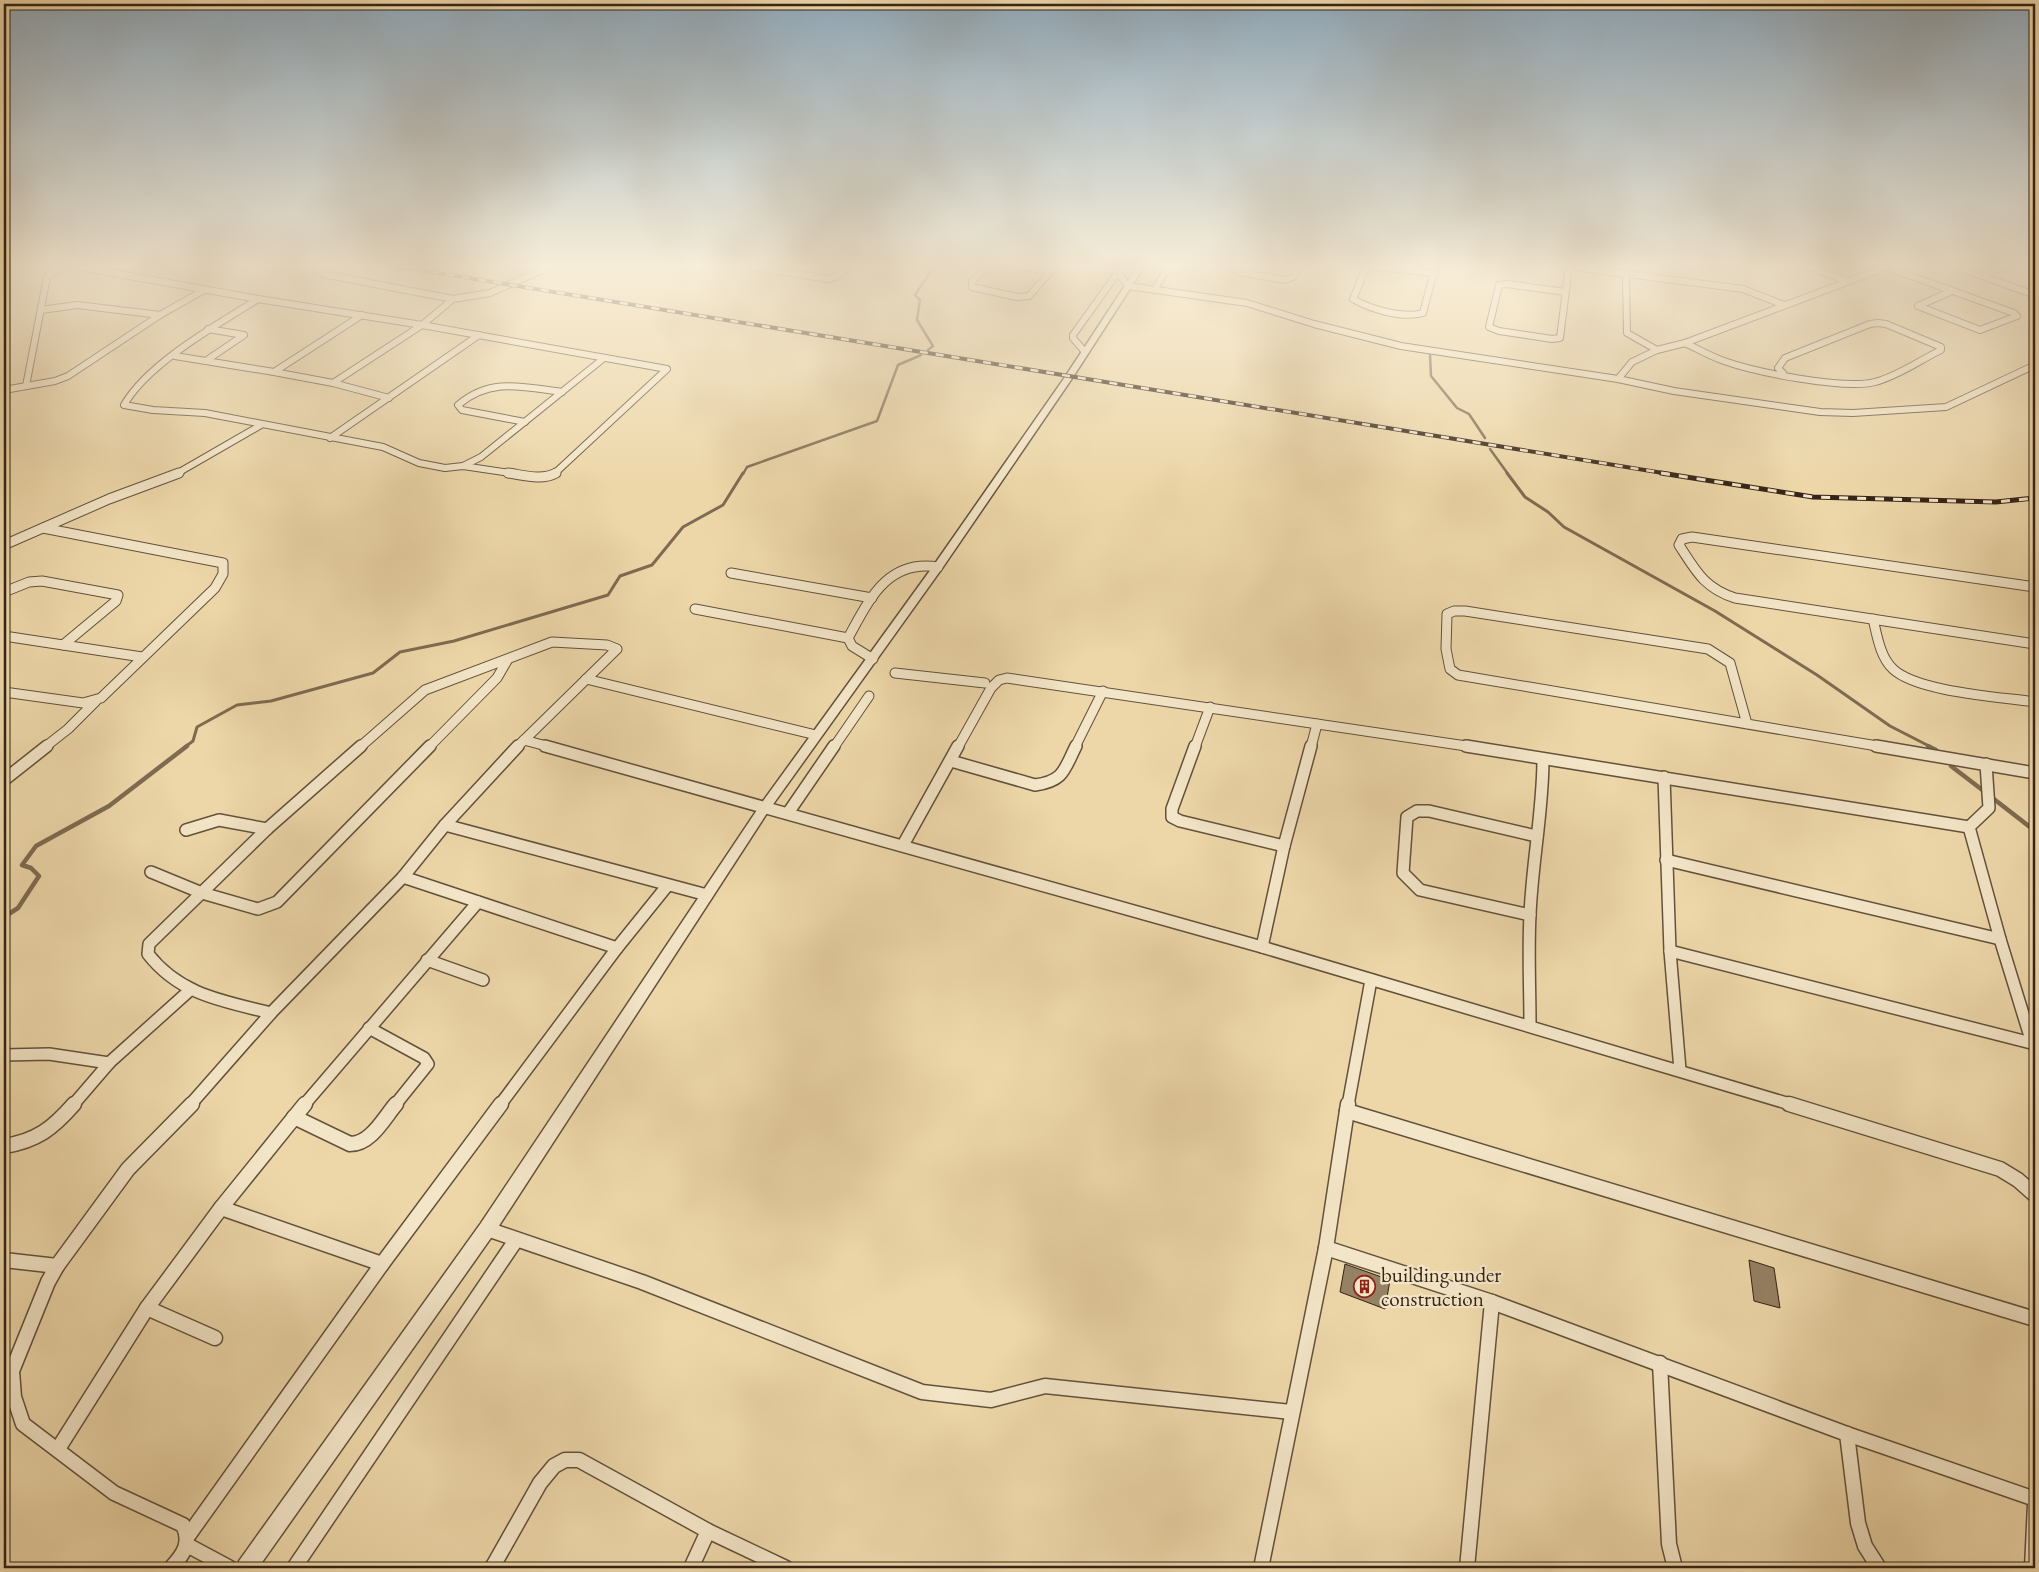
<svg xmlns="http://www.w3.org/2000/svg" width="2039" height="1572" viewBox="0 0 2039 1572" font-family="'EB Garamond',serif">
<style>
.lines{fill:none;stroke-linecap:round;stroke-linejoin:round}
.stream-far2{stroke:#7e6b51;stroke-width:2.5}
.stream-far1{stroke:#7e6b51;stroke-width:3}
.stream{stroke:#7e6b51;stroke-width:4.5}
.building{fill:#958163;stroke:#352417}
.minor-far3-casing{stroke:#63513c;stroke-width:8}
.minor-far2-casing{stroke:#63513c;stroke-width:11}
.minor-far1-casing{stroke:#63513c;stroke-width:14}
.minor-casing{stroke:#63513c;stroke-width:17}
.tertiary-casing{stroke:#63513c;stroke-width:3}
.minor-far3{stroke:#f3e5c7;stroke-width:6}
.minor-far2{stroke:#f3e5c7;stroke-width:9}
.minor-far1{stroke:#f3e5c7;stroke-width:11}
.minor{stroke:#f3e5c7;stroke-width:14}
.tertiary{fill:#f3e5c7;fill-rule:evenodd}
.rail-far1-casing{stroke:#352417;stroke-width:4}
.rail-casing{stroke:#352417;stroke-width:5}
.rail-far1{stroke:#f3e5c7;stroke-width:2.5;stroke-dasharray:8;stroke-linecap:butt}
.rail{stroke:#f3e5c7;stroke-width:3;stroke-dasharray:9;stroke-linecap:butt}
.labels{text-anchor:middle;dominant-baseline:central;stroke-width:4.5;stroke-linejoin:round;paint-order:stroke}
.near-poi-label{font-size:21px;fill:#352417;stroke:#f3e5c7;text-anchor:start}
</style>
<rect width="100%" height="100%" fill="#edd7a9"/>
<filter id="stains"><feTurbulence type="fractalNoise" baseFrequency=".004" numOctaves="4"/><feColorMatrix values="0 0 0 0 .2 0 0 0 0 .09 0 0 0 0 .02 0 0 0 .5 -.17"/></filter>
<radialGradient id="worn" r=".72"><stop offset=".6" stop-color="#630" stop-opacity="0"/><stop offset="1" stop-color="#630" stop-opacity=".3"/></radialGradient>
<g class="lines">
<g class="stream-far2">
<polyline points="928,350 933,346 917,320 920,300 915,295 936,264"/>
<polyline points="1430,355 1431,376 1457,408 1469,414 1485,438"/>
<polyline points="1490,449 1508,474"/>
<polyline points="743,474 747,467 877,421 898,365 921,355"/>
</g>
<g class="stream-far1">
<polyline points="1507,473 1525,497 1548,512 1564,527 1715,611 1817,675 1890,726 1931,747"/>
<polyline points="185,747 193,741 197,727 237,705 271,701 373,673 400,652 454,641 608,595 620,576 652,565 683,527 723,505 743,473"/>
</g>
<g class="stream">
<polyline points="1928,746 1936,750"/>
<polyline points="1951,766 1985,792"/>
<polyline points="1990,796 2035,831"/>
<polyline points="4,917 18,908 39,876 31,868 22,865 36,846 109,806 187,746"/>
</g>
</g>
<g class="building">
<polygon points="1749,1260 1774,1268 1780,1308 1754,1301"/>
<polygon points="1345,1264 1390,1280 1385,1309 1340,1292"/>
</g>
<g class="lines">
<defs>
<g id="minor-far3">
<polyline points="63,264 258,299"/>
<polyline points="312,264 316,270 328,275 453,299"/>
<polyline points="736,264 828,279 836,277 852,264"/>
<polyline points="989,264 972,282 972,287 1017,297 1029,296 1057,264"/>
<polyline points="1000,264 1051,271"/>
<polyline points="1236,264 1235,269 1239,272 1285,280 1293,277 1300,264"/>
<polyline points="1551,264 1743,289 1784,305"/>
<polyline points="1786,264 1809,267 1848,281"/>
<polyline points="1949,264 2035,295"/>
<polyline points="2031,264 2035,266"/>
<polyline points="1886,267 2014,313 2017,316 1980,330 1918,306 1952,291"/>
<polyline points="1118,273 1128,286 1247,303 1314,324 1401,346 1618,379 1674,391 1820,412 1853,413 1946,407 2035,365"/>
<path d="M1433,273L1369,266L1366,268L1353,299C1370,309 1403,319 1423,313L1436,264"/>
<polyline points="1626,274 1627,333 1657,350"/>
<polyline points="1981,275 2014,264"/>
<polyline points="1155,289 1170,264"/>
<polyline points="1565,292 1507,284 1499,285 1489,327 1499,331 1552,339 1560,338 1569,266"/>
<polyline points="258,299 422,325 667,369 554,474"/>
<path d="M258,299C217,325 148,363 124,405L153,410L205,413L383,447L419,463L445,468L463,466L517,474"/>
<polyline points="41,310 77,305 160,315"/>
<polyline points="362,315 274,372 333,383 389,398"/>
<path d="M1685,343C1698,349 1710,356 1724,361C1755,372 1844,390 1875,382C1898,376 1920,360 1941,350V347L1886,324L1878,323L1870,324L1785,358L1778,368L1783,373"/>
<polyline points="1085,352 1073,338 1073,335 1124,264"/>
<polyline points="175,356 274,372"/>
<polyline points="207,360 244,335 208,329"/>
<polyline points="1618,379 1632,362 1657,350 1685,343 1895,264"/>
<polyline points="333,383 422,325 453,299 490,293 556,264"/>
<polyline points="26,386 47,277 51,273 70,265"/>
<polyline points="4,390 55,381 68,376 160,315 204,290"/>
<path d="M525,422L462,410L458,405C491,377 523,387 562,392"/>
<polyline points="330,438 479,335"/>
<polyline points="463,466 481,457 604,358"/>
<polyline points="176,474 261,425"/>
</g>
<g id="minor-far2">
<path d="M508,473C523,475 542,481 556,473"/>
<polyline points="4,545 109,499 179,473"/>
<polyline points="731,573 872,598"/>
<path d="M2035,587L1692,537L1682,539L1679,545C1696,571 1704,588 1735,598L2035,644"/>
<polyline points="4,592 29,582 42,581 118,595 116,601 63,645"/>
<polyline points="695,609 848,638"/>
<path d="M1873,619C1877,635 1880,657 1893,669C1917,692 2001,697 2035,702"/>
<polyline points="4,636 142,657"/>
<path d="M873,659L852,646L848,638C869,600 887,559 938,567"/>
<polyline points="895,673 985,683"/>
<polyline points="586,679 816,735"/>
<polyline points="4,692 83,703 101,698 215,588 223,574 223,563 43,528"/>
<polyline points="1747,724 1730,663 1708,649 1465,611 1454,611 1447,614 1446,649 1450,669 1458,675 1883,747"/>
<polyline points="524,740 550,747"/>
<polyline points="45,747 68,729 96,701"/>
<polyline points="360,747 425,690 552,642 607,645 617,649 517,747"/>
<polyline points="429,747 497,678 508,659"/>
<polyline points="834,747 869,696"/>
<polyline points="958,747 991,688 999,680 1007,678 1473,747"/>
<polyline points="1075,747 1103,691"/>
<polyline points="1195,747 1210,707"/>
<polyline points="1311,747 1317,724"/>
</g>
<g id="minor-far1">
<polyline points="545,746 1262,947 1793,1105"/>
<polyline points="1195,746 1172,809 1172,817 1180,821 1284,846 1311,746"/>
<polyline points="1466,746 1969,827"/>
<polyline points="1876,746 2035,773"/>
<path d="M951,761L1035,785C1064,781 1064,770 1076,746"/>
<polyline points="1664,777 1670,951 1680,1070"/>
<polyline points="4,780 47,746"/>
<polyline points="788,813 834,746"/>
<polyline points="445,825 518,746"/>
<polyline points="1969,827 2000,939 2032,1043"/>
<polyline points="1969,827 1989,808 1986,764"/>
<polyline points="186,830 219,820 267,829"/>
<polyline points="903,845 958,746"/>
<polyline points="1666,860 2000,939"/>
<polyline points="151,872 202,893 258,909 277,902 430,746"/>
<polyline points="403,877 617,948 667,886"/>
<polyline points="1530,915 1420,890 1403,873 1407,817 1417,811 1429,811 1536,836"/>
<polyline points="1262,947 1284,846"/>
<polyline points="1670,951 2035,1044"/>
<polyline points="427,960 483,980"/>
<path d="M271,1013C223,1001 180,995 148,954L149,944L267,829L361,746"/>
<path d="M1530,1025C1530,988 1528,951 1530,915C1532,863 1543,811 1543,759"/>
<polyline points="369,1028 424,1058 428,1064 395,1105"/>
<polyline points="4,1055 49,1054 109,1063"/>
<polyline points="73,1105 110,1062 189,991"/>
<polyline points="190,1105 271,1013 403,877 445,825 707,895"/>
<polyline points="304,1105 478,902"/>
<polyline points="500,1105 617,948"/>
<polyline points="1348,1105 1371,980"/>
</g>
<g id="minor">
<polyline points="1789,1104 2000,1169 2018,1180 2035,1195"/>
<polyline points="1347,1111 2035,1319"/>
<path d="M294,1117L350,1144C371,1144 384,1118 396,1104"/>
<path d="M4,1146C37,1141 53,1128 74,1104"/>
<polyline points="221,1208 382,1264"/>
<polyline points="487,1229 642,1282 922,1392 991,1400 1045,1386 1291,1412"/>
<polyline points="1326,1248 1492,1302 1847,1434 2035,1499"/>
<polyline points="4,1260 57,1266"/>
<polyline points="147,1308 215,1338"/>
<polyline points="1660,1363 1669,1544 1675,1568"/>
<polyline points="1847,1434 1858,1523 1865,1546 1879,1568"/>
<polyline points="58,1449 147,1308 221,1208 305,1104"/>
<polyline points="188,1536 382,1264 501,1104"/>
<polyline points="187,1545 230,1568"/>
<path d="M171,1568C183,1555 192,1543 183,1525L114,1493L23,1424L14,1397L12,1371L48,1282L57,1266L128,1169L192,1104"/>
<polyline points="294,1568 516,1240"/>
<polyline points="492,1568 540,1483 554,1466 565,1460 579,1460 708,1531 786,1568"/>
<polyline points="691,1568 708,1531"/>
<polyline points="1261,1568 1326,1248 1348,1104"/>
<polyline points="1467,1568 1492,1302"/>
<polyline points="2032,1568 2035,1504"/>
</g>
<polygon id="tertiary" points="1139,264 1146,264 1073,377 943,567 769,810 493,1235 258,1568 236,1568 239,1561 481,1223 761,804 934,565 1065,377"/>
</defs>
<use href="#minor-far3" class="minor-far3-casing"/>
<use href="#minor-far2" class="minor-far2-casing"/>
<use href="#minor-far1" class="minor-far1-casing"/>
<use href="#minor" class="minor-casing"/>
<use href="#tertiary" class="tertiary-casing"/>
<use href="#minor-far3" class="minor-far3"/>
<use href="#minor-far2" class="minor-far2"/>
<use href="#minor-far1" class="minor-far1"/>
<use href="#minor" class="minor"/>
<use href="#tertiary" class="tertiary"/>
<defs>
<polyline id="rail-far1" points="383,264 1669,474"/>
<polyline id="rail" points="1661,473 1813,497 1996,502 2035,498"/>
</defs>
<use href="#rail-far1" class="rail-far1-casing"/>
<use href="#rail" class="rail-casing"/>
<use href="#rail-far1" class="rail-far1"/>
<use href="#rail" class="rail"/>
</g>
<linearGradient id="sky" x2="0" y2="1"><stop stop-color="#91aabb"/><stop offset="0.55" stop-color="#f7edd8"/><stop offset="1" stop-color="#f7edd8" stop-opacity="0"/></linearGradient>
<rect width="2039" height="484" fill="url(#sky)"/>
<defs>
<symbol id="building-ring" viewBox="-11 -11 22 22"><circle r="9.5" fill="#f3e5c7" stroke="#8f2418" stroke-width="1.5"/><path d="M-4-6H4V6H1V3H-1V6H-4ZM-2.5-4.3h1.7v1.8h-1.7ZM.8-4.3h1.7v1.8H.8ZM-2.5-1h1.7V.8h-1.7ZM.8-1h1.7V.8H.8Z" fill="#8f2418"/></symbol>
</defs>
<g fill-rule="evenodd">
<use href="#building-ring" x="1352" y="1274" width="25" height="25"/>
</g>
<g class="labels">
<g class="near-poi-label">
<text x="1381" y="1274">building under<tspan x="1381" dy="24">construction</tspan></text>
</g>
</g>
<rect width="2039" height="1572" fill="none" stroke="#edd7a9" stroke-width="20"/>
<rect x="5" y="5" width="2029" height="1562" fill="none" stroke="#352417" stroke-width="2.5"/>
<rect x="10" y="10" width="2019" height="1552" fill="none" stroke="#352417"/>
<rect width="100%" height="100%" filter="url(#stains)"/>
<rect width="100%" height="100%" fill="url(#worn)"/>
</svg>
